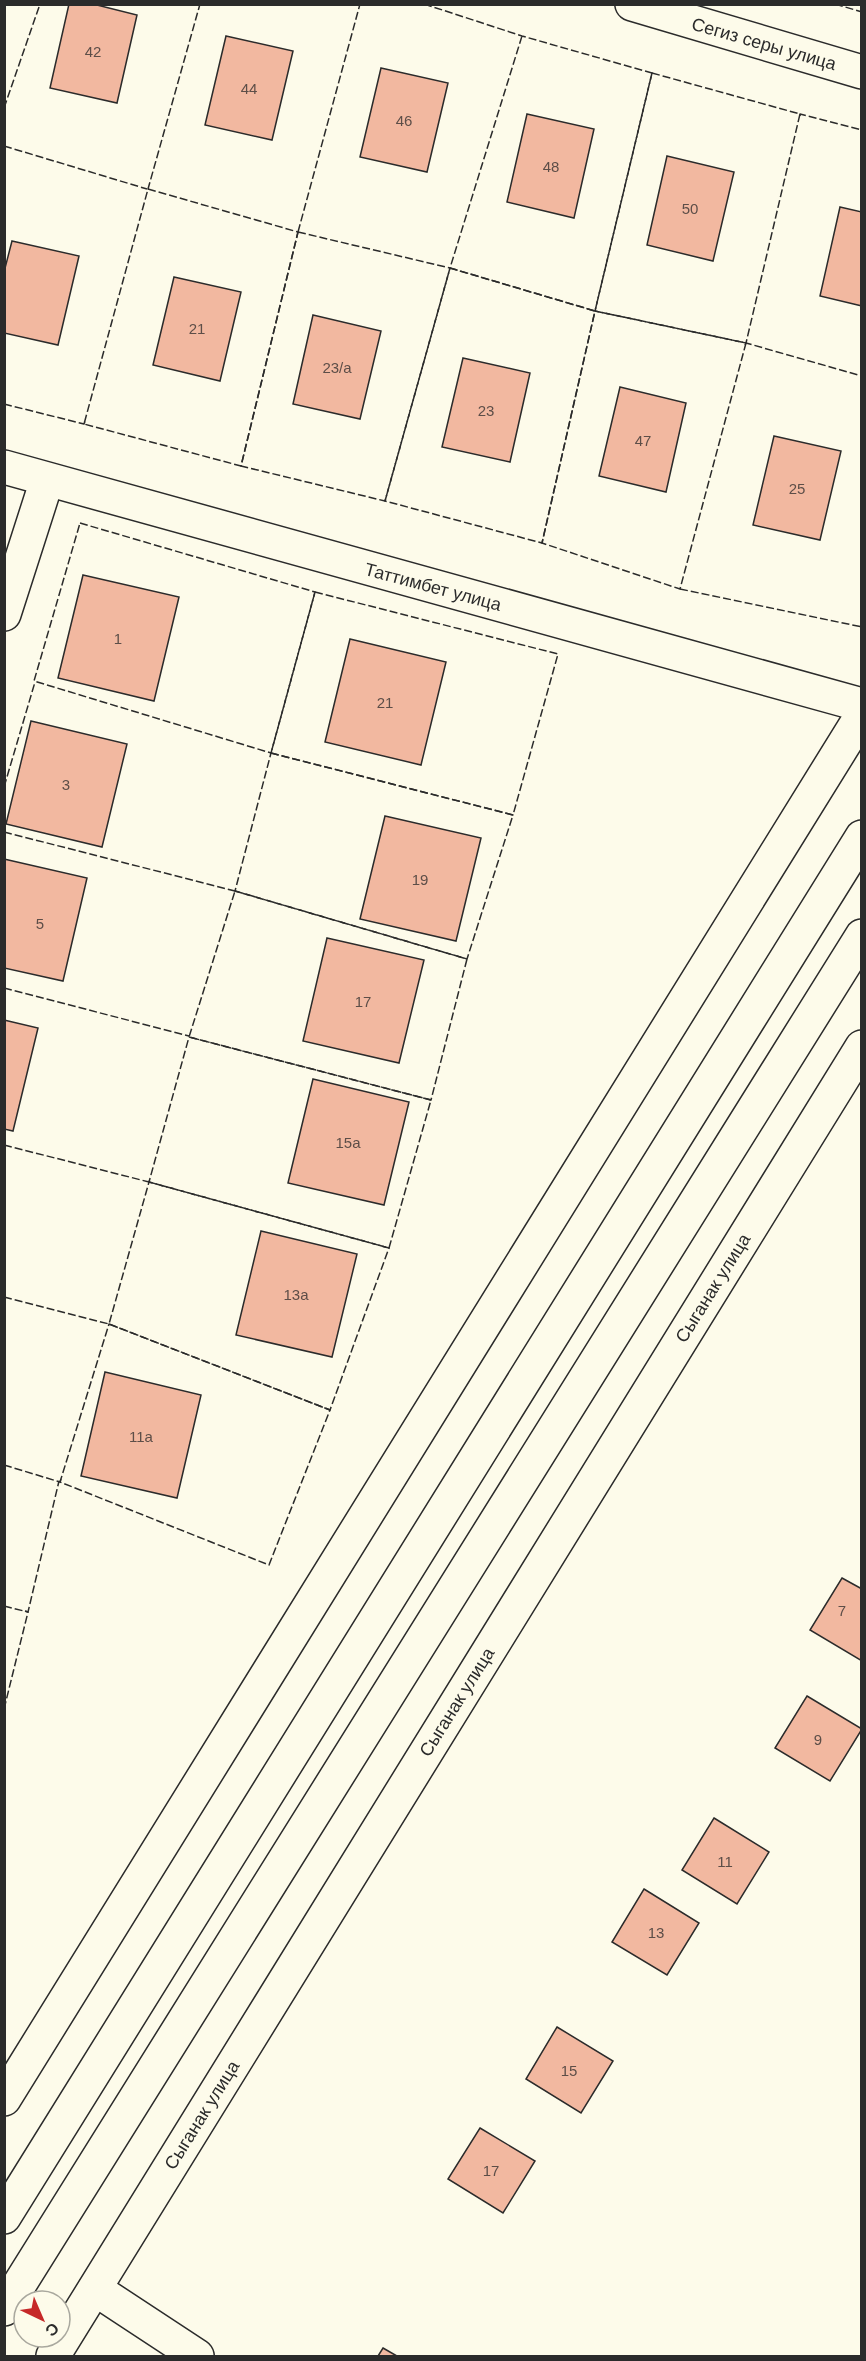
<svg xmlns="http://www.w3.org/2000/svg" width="866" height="2361" viewBox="0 0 866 2361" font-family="Arial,sans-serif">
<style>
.building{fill:#f2b8a0;stroke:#2b2b2b;stroke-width:1.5}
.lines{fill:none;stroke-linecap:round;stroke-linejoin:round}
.street-casing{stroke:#2b2b2b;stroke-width:36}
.highway-casing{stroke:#2b2b2b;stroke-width:36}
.street{stroke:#fdfbea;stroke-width:33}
.highway{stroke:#fdfbea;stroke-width:33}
.fence{stroke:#2b2b2b;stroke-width:1.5;stroke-dasharray:8 3;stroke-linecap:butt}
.labels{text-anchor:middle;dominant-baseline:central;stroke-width:4.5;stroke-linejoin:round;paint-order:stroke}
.number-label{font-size:15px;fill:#5d4e48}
.street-label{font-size:18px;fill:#2b2b2b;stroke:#fdfbea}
</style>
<rect width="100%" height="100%" fill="#fdfbea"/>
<g class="building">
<polygon points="69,4 93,4 137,15 117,103 50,88"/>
<polygon points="226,36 293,51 272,140 205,125"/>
<polygon points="381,68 448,83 427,172 360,157"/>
<polygon points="527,114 594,129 574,218 507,202"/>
<polygon points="667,156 734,172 713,261 647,245"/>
<polygon points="840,207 862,212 862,306 820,296"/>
<polygon points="12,241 79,256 58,345 4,333 4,272"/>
<polygon points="174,277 241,292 220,381 153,365"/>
<polygon points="313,315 381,331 360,419 293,404"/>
<polygon points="463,358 530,373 510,462 442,447"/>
<polygon points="620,387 686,403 666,492 599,476"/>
<polygon points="774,436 841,451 820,540 753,525"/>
<polygon points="83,575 179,597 154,701 58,678"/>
<polygon points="350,639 446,662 421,765 325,742"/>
<polygon points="31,721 127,744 102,847 6,824"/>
<polygon points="385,816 481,838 456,941 360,919"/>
<polygon points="4,859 87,878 63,981 4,968"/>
<polygon points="327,938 424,960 399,1063 303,1041"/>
<polygon points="4,1020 38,1028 13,1131 4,1129"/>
<polygon points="313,1079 409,1102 384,1205 288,1183"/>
<polygon points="261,1231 357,1254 332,1357 236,1335"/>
<polygon points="105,1372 201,1395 177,1498 81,1476"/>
<polygon points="842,1578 862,1589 862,1661 810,1630"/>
<polygon points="807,1696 862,1729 830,1781 775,1748"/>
<polygon points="714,1818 769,1852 737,1904 682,1870"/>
<polygon points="644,1889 699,1923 667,1975 612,1942"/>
<polygon points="557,2027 613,2061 581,2113 526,2079"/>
<polygon points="480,2128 535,2161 503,2213 448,2179"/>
<polygon points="383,2348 397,2356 378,2356"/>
</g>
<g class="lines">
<defs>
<g id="street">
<polyline points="632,4 862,72"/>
<polyline points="4,467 862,705"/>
<polyline points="4,614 47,480"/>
<polyline points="4,2099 862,715"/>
<polyline points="95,2289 197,2356"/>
<polyline points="53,2356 862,1047"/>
</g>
<g id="highway">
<polyline points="4,2217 862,837"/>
<polyline points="4,2309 862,936"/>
</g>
</defs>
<use href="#street" class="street-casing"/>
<use href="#highway" class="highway-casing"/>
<use href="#street" class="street"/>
<use href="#highway" class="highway"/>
<g class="fence">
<polyline points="424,4 522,36 652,73 595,311 450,268 522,36"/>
<polyline points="835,4 862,12"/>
<polygon points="652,73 800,114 746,343 595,311"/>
<polyline points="4,108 40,4"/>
<polyline points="800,116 800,114 862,130"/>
<polyline points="4,146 147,189"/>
<polygon points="148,189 298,232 241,466 84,424"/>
<polyline points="149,189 148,189 200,4"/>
<polygon points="298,232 450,268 385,501 241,466"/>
<polyline points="298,232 360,4"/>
<polygon points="450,268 595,311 542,543 385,501"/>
<polygon points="595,311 746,343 680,589 542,543"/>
<polyline points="745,345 746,343 862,376"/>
<polyline points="4,404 84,424 85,421"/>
<polygon points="80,523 315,592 271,753 34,681"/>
<polyline points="680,589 862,627"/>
<polygon points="315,592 558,654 513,815 271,753"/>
<polygon points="271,753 513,815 467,959 235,891"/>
<polyline points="4,787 35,682"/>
<polyline points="4,832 235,891 236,889"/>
<polygon points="235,891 467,959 431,1100 189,1037"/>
<polyline points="4,988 189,1036"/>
<polygon points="189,1037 431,1100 389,1248 149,1182"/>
<polyline points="4,1145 149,1182 149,1180"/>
<polygon points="149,1182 389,1248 330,1410 109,1324"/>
<polyline points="4,1297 109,1324"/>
<polygon points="109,1324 330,1410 269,1565 60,1482"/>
<polyline points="4,1465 60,1482 61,1479"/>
<polyline points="4,1606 28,1612 59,1481"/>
<polyline points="4,1709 28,1612 25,1611"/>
</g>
</g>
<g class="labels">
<g class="number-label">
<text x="93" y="51">42</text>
<text x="249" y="88">44</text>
<text x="404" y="120">46</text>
<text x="551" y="166">48</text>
<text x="690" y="208">50</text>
<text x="197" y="328">21</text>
<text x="337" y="367">23/a</text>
<text x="486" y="410">23</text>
<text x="643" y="440">47</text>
<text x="797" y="488">25</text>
<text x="118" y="638">1</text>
<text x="385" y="702">21</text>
<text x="66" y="784">3</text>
<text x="420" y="879">19</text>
<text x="40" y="923">5</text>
<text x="363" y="1001">17</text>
<text x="348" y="1142">15a</text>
<text x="296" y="1294">13a</text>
<text x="141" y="1436">11a</text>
<text x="842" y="1610">7</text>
<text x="818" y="1739">9</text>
<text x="725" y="1861">11</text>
<text x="656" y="1932">13</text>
<text x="569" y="2070">15</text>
<text x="491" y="2170">17</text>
</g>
<g class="street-label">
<text transform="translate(764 44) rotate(16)">Сегиз серы улица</text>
<text transform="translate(433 587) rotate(15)">Таттимбет улица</text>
<text transform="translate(713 1288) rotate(-58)">Сыганак улица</text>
<text transform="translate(457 1702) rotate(-58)">Сыганак улица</text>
<text transform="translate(202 2115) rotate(-58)">Сыганак улица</text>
</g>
</g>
<rect width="866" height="2361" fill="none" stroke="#2b2b2b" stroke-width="12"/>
<g transform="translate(42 2319) rotate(136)"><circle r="28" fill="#fdfbea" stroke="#a9a89e" stroke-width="1.5"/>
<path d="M0-4.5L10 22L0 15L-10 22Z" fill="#c62828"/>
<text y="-9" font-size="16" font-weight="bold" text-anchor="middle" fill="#2b2b2b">С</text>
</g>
</svg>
